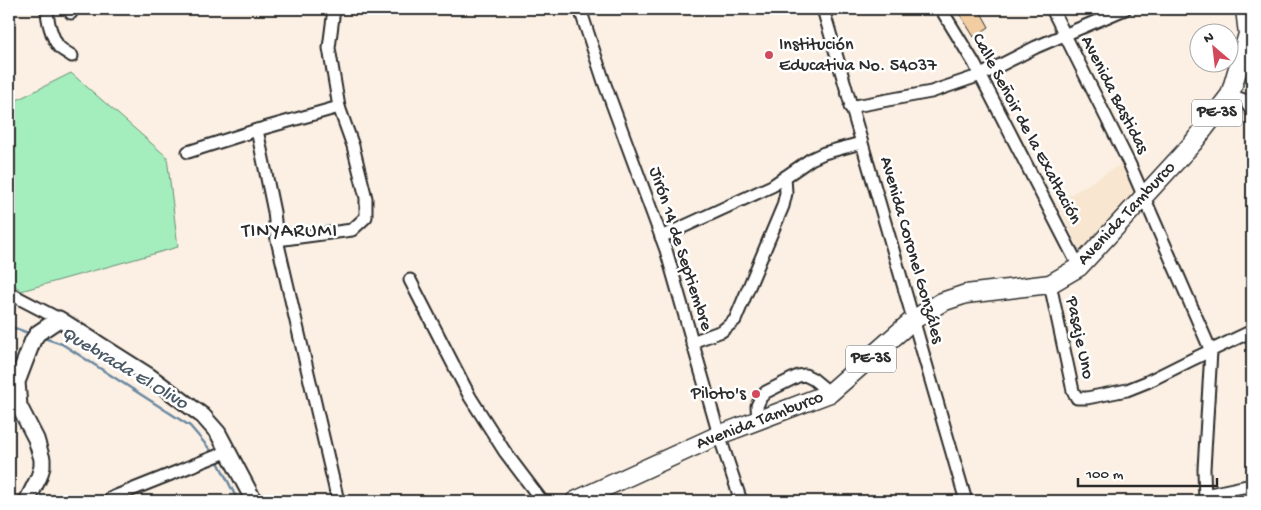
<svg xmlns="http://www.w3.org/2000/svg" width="1261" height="510" viewBox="0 0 1261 510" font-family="'Gochi Hand',sans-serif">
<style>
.built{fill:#f8e6d0}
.green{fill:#a4eebd;stroke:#688c74}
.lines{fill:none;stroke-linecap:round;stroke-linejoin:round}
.stream{stroke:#6987a1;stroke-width:2.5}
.building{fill:#f2cda2;stroke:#2b2b2b}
.minor-casing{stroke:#2b2b2b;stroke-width:15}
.major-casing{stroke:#2b2b2b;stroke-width:19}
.highway-casing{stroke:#2b2b2b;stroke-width:21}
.minor{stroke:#fff;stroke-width:11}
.major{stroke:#fff;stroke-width:15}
.highway{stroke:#fff;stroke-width:18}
.poi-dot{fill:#d1495b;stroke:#fff;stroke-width:2}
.labels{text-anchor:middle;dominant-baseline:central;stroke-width:5;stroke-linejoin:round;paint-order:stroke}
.shield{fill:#fff;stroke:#6b6b6b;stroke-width:1}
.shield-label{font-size:16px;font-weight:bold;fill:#2b2b2b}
.poi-label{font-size:18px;fill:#2b2b2b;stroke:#fff;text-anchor:start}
.street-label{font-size:18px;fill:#2b2b2b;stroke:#fff}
.water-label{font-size:19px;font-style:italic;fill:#4a5966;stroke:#fff}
.quarter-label{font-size:20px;letter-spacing:1px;fill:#2b2b2b;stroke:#fff}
</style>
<rect width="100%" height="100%" fill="#fbf0e3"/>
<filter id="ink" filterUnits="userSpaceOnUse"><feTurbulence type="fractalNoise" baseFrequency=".02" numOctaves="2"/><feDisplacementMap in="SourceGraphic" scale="10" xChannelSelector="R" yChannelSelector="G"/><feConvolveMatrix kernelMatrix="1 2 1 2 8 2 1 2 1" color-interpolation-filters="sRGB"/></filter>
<g filter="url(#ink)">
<polygon class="built" points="1126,161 1138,194 1083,256 1057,203"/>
<polygon class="green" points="71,73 167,157 178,247 21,291 9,280 9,104"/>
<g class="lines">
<g class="stream">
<polyline points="9,326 31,334"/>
<polyline points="41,337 62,344 190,426 213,453"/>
<polyline points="217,460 238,501"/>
</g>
</g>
<polygon class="building" points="965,9 979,9 989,27 974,37 959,13"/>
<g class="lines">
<defs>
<g id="minor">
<path d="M47,9C47,20 52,38 59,47C63,51 68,53 72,56"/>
<polyline points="71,9 71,13"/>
<polyline points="580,9 604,82 666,250 719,435 741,501"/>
<polyline points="823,9 966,501"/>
<polyline points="941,9 974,63 1079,267"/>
<polyline points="1052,9 1130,165 1211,351 1204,469 1205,501"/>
<polyline points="1230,95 1244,100 1252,111"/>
<polyline points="850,107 931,92 981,75 1036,47 1125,9"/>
<polyline points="257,130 274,212 277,240 338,501"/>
<polyline points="188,152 257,130 339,107"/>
<polyline points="661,237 772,186 811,159 824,153 861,143"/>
<polyline points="277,240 352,230 366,217 366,198 353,146 339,107 329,48 334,9"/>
<polyline points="410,280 470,397 505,452 542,501"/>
<polyline points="1050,284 1073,391 1077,398 1087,398 1127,390 1147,382 1191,360 1252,331"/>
<polyline points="9,293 59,319"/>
<polyline points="692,342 722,331 735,320 783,206 786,193 785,177"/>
<polyline points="758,420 757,406 761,397 766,392 798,376 805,375 813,379 830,393"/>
<polyline points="1205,495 1252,485"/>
<polyline points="111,498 229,451"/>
</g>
<polyline id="major" points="27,501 39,477 42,467 42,459 36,439 19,406 17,382 33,340 38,333 59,319 149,376 203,416 218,433 254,501"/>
<polyline id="highway" points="575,501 719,435 830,393 913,320 942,302 966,294 1050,284 1079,267 1193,143 1230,95 1248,34 1245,9"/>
</defs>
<use href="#minor" class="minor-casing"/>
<use href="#major" class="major-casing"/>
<use href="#highway" class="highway-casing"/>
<use href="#minor" class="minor"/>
<use href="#major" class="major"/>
<use href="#highway" class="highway"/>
</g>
</g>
<g class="poi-dot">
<circle cx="769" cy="55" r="5"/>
<circle cx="756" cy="394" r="5"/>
</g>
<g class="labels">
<g class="shield">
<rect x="1192" y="99.5" width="50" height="27" rx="4"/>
<rect x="846" y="345.5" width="50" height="27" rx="4"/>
</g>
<g class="shield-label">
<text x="1217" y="113">PE-3S</text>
<text x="871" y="359">PE-3S</text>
</g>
<g class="poi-label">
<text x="779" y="45">Institución<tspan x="779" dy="21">Educativa No. 54037</tspan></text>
<text x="746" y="394" text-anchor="end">Piloto's</text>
</g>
<g class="street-label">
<text transform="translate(1114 95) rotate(63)">Avenida Bastidas</text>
<text transform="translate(1026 129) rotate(62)">Calle Señoir de la Exaltación</text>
<text transform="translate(1127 214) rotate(-47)">Avenida Tamburco</text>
<text transform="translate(680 249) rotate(72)">Jirón 14 de Septiembre</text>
<text transform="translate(911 250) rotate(74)">Avenida Coronel Gonzáles</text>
<text transform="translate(1079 338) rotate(78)">Pasaje Uno</text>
<text transform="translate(760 421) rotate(-21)">Avenida Tamburco</text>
</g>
<g class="water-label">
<text transform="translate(124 369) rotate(31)">Quebrada El Olivo</text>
</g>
<g class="quarter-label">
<text x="290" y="232">TINYARUMI</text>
</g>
</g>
<rect width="1261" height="510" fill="none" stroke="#fff" stroke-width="30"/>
<rect x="15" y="15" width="1231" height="480" fill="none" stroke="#2b2b2b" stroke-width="2" filter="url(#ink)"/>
<g transform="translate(1214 48) rotate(332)"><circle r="24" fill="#ffffff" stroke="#aaaaaa"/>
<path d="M0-4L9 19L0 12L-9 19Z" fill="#d1495b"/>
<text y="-8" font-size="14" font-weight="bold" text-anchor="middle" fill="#2b2b2b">N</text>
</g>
<path d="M1078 478v8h139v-8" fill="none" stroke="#2b2b2b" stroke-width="2.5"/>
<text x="1086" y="478" font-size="15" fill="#2b2b2b" stroke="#ffffff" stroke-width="4" paint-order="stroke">100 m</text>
</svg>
